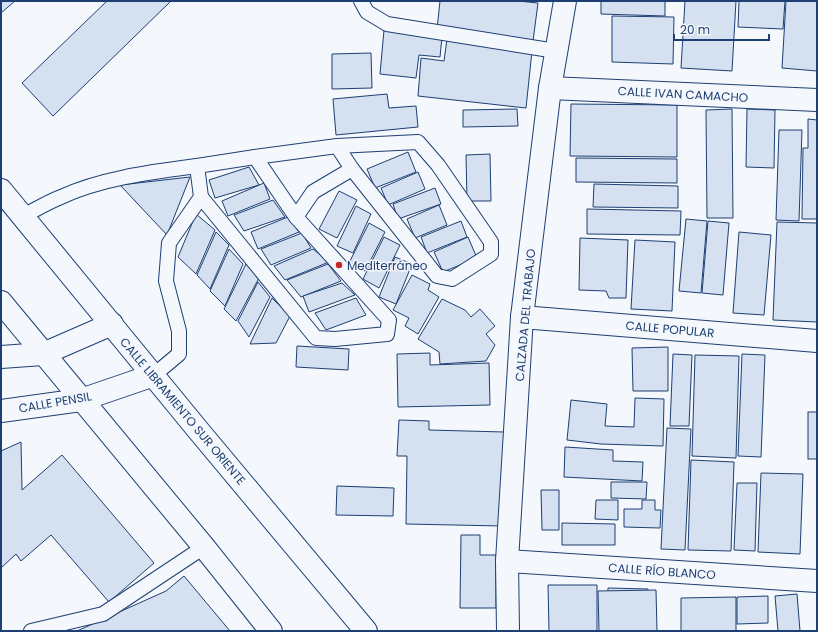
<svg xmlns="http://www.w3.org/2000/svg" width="818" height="632" viewBox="0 0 818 632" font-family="Poppins,sans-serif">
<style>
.building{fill:#d5e0f0;stroke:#1d3f73}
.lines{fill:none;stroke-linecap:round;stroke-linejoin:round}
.service-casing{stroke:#1d3f73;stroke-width:16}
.minor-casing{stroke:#1d3f73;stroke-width:24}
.tertiary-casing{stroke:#1d3f73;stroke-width:24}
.secondary-casing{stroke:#1d3f73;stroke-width:24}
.primary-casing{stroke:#1d3f73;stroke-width:24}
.service{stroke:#f4f7fb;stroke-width:14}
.minor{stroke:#f4f7fb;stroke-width:22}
.tertiary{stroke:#f4f7fb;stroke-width:22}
.secondary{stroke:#f4f7fb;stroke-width:22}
.primary{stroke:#f4f7fb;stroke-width:22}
.poi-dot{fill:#c62828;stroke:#f4f7fb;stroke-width:1.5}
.labels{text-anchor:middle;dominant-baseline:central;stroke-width:3;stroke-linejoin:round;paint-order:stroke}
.street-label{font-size:12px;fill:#1d3f73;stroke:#f4f7fb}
.poi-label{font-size:12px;fill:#1d3f73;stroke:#f4f7fb;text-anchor:start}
</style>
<rect width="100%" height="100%" fill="#f4f7fb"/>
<g class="building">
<polygon points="1,1 15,1 1,13"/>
<polygon points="107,1 171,1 53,116 22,83"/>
<polygon points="440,1 518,1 538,3 533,41 437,29"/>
<polygon points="601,1 665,1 665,16 601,14"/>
<polygon points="685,1 736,1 732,71 681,68"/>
<polygon points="739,1 785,1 783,29 738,27"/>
<polygon points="786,1 817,1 817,71 782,68"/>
<polygon points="612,16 674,17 673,64 612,62"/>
<polygon points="384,30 442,37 440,57 419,55 416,78 380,74"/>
<polygon points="447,39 532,51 526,108 418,96 421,58 444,61"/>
<polygon points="371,53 372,88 332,89 332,54"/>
<polygon points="387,94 389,108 416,106 418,127 336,135 333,99"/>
<polygon points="571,104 677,105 677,157 570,156"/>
<polygon points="517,109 518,126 463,127 463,110"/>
<polygon points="732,109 733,218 707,218 706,110"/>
<polygon points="747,109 775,110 774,168 746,167"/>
<polygon points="808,119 817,120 817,219 802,219 803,148 808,148"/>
<polygon points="779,130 802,130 799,221 776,220"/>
<polygon points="408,152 416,172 375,188 367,169"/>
<polygon points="490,154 491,201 467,201 466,155"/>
<polygon points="576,158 677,159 677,183 576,182"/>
<polygon points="249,167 259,185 215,198 209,180"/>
<polygon points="418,172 425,189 388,205 381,188"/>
<polygon points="190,177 167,235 120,185"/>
<polygon points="264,183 270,199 228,216 222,201"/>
<polygon points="594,184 678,186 678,208 593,207"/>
<polygon points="435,188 441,204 398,219 393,204"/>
<polygon points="339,191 357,200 337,238 319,229"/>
<polygon points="273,200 285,217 244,231 234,215"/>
<polygon points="439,205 447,225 415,238 407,219"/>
<polygon points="356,206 371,214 353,253 337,246"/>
<polygon points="587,209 681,211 680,235 587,234"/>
<polygon points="196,214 215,230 196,274 178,257"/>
<polygon points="288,217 299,232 258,249 251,232"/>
<polygon points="686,219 707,221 701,293 679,291"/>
<polygon points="461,221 467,237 427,253 421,237"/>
<polygon points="708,221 729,223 723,295 702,293"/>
<polygon points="777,222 817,223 817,322 773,320"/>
<polygon points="369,223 385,232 365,271 349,263"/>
<polygon points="216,232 229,245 210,289 197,275"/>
<polygon points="739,232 771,235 764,315 733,313"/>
<polygon points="302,233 311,248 271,265 261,249"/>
<polygon points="384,237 400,245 379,288 363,279"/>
<polygon points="468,237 477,258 443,272 434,252"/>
<polygon points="580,238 628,240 626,298 609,298 606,291 579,290"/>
<polygon points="635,240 675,242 672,311 631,309"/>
<polygon points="229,249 243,264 225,306 210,291"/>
<polygon points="313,249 329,262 285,280 274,266"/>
<polygon points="395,257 412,264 396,304 379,297"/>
<polygon points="246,264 259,278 236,321 224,309"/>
<polygon points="328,264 341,281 301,297 287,280"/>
<polygon points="412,275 430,284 428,290 439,297 418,334 405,326 409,318 393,310"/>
<polygon points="258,282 270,297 249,337 238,321"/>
<polygon points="342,283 355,295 309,312 303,296"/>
<polygon points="272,298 290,316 276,343 250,344"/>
<polygon points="356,298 366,315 326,330 315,313"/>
<polygon points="442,299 465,310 471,317 480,309 495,326 486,334 495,345 486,361 440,364 439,352 418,339"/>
<polygon points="297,346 349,349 348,370 296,367"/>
<polygon points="668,347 668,391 633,391 632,348"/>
<polygon points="430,353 430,365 489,363 490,405 398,407 397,354"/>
<polygon points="673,354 692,355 689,426 670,426"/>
<polygon points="742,354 765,355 761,457 738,456"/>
<polygon points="695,355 739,356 736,458 692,456"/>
<polygon points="635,398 664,399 663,446 601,444 567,440 571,400 607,404 605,426 634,427"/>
<rect x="808" y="412" width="9" height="47"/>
<polygon points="399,420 429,421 429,430 504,432 502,526 406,524 407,456 397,456"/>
<polygon points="667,428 691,429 685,550 661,549"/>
<polygon points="21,442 22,490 62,455 154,563 109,602 51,535 21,561 16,554 1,568 1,451"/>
<polygon points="565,447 613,450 613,461 643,462 642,481 564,477"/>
<polygon points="691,460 734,462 731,551 688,550"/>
<polygon points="761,473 803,474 800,554 758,552"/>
<polygon points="611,482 647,482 646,499 611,498"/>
<polygon points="737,483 757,483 755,551 734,550"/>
<polygon points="337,486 394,488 393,516 336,515"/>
<polygon points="541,490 559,490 559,530 542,530"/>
<polygon points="596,500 618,500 618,520 595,519"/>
<polygon points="642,500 655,500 655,510 661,510 660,528 624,527 624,509 642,509"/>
<polygon points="562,523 615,524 615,545 562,545"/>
<polygon points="461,535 480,535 480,555 496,555 496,608 460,608"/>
<polygon points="184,576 230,631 77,631 166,591"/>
<polygon points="548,585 597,585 597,631 549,631"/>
<polygon points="608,588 648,589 647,617 607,616"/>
<polygon points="656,590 657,631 599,631 598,591"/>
<polygon points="797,594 800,631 778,631 775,596"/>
<polygon points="768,596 768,623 737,624 737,597"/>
<polygon points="736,597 736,631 681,631 681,598"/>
</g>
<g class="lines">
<defs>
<g id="service">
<polyline points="361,1 367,12 387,24 556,51"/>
<polyline points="201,197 316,338 335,339 387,334 389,320 296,217 255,157"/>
<path d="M23,216C35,210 48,202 61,197C102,178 152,172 197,166"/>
<polyline points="296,217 313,192 352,169"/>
<polyline points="154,375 179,354 179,331 166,281 169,243 201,197 197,166 255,157 337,146 418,142 438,165 491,242 491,254 452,279 437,276 352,169 337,146"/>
<polyline points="31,631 103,614 204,547"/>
</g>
<g id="minor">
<polyline points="550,88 817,100"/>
<polyline points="522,317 817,341"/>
<polyline points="507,561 817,581"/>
</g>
<polyline id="tertiary" points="508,631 507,561 522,317 550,88 565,1"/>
<g id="secondary">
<polyline points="1,357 43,354 112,324"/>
<polyline points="1,411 81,400 154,375"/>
</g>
<g id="primary">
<polyline points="1,190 198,430 366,631"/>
<polyline points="1,302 204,547 271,631"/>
</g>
</defs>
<use href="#service" class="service-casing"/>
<use href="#minor" class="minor-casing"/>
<use href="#tertiary" class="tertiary-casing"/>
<use href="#secondary" class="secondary-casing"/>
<use href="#primary" class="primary-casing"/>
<use href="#service" class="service"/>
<use href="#minor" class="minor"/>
<use href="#tertiary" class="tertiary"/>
<use href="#secondary" class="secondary"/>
<use href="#primary" class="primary"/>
</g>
<circle class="poi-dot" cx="339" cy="265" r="4"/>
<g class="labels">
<g class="street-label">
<text transform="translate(683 94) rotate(3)">CALLE IVAN CAMACHO</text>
<text transform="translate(525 315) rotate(-85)">CALZADA DEL TRABAJO</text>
<text transform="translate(670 329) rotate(5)">CALLE POPULAR</text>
<text transform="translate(55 402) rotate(-10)">CALLE PENSIL</text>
<text transform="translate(183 411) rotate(50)">CALLE LIBRAMIENTO SUR ORIENTE</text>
<text transform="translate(662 571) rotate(4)">CALLE RÍO BLANCO</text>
</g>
<g class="poi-label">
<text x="347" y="265">Mediterráneo</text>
</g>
</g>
<rect width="818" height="632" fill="none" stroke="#1d3f73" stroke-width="4"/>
<path d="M674 34v6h95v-6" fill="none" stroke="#1d3f73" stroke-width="2"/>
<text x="680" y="34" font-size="12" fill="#1d3f73" stroke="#f4f7fb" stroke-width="3" paint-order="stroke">20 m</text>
</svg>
